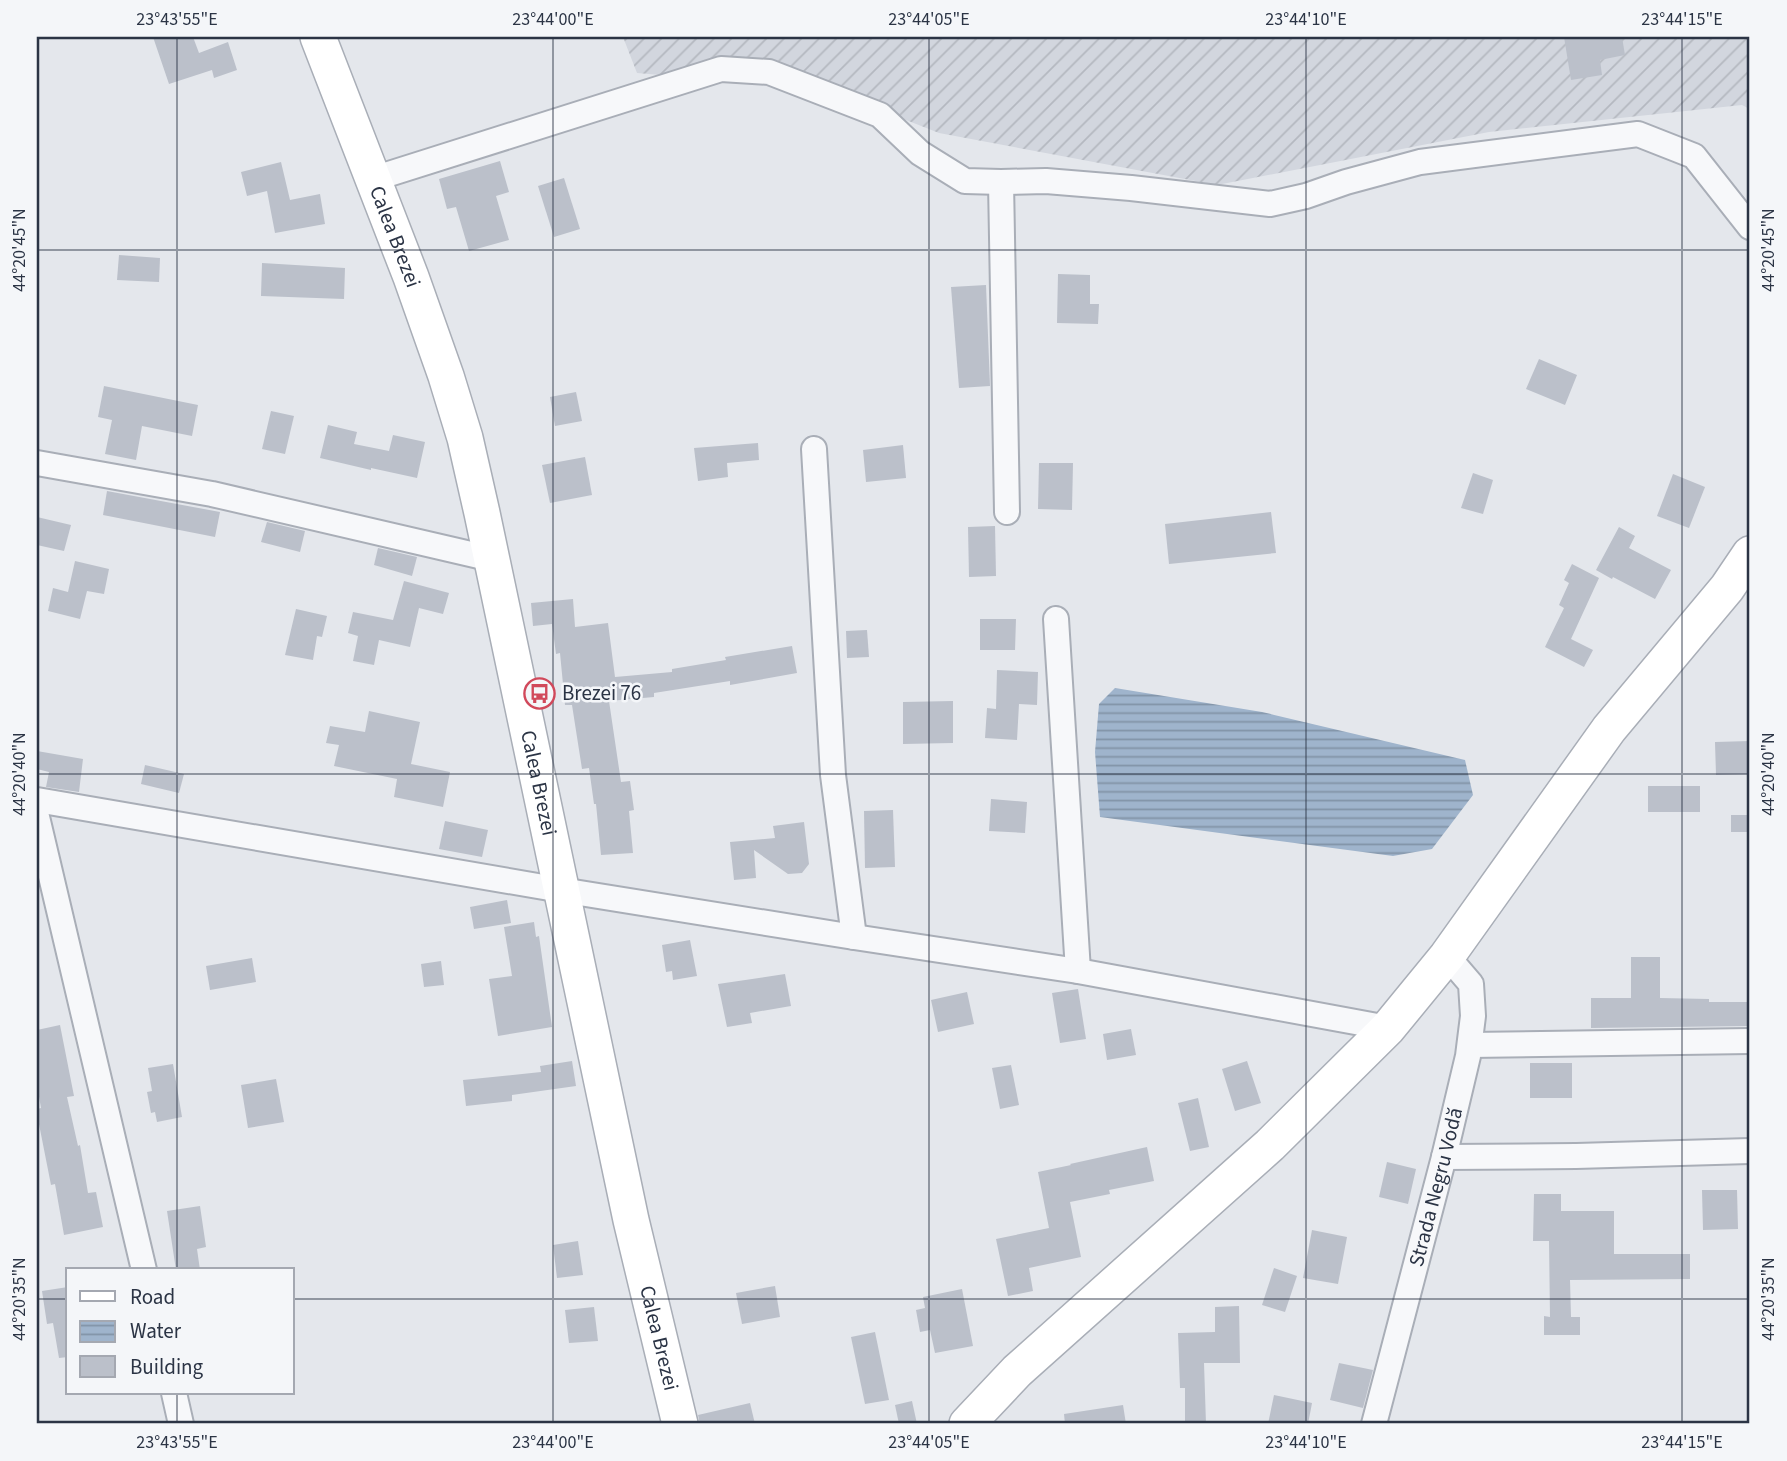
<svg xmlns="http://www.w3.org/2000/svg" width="1787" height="1461" viewBox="0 0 1787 1461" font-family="'Source Sans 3',sans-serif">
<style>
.industrial{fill:url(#industrial-furrows)}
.water{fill:url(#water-rules)}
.building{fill:#bbc0ca}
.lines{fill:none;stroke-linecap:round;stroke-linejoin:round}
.street-casing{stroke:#a9aeb7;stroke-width:28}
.secondary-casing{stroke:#a9aeb7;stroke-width:38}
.street{stroke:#f7f8fa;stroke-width:24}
.secondary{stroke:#fff;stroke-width:35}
.ticks{fill:none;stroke:#2b3445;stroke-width:2;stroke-opacity:0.45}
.labels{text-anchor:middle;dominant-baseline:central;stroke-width:5;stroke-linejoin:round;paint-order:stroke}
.street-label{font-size:21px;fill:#2b3445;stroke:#f4f6f9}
.poi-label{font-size:21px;fill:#2b3445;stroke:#f4f6f9;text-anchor:start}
.neatline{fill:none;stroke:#2b3445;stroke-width:2.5}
.ticks-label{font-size:18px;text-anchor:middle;fill:#2b3445}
</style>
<defs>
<pattern id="industrial-furrows" width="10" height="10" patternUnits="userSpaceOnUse" patternTransform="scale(1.75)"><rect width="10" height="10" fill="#d2d6de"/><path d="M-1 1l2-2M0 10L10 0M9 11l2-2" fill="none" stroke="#b4b8c0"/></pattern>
<pattern id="water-rules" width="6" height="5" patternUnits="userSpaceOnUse" patternTransform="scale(1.75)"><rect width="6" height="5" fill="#9fb4cc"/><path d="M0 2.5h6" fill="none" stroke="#8293a7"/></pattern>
</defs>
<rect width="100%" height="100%" fill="#e4e7ec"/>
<polygon class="industrial" points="623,37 1750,37 1750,109 1742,105 1489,132 1217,185 939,133 802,79 685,77 637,73"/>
<polygon class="water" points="1115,688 1262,712 1465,760 1473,795 1432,849 1393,856 1100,817 1095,752 1099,704"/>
<g class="building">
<polygon points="153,37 193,37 199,53 228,42 237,70 214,78 212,70 169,84"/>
<polygon points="1564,37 1622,37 1625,55 1600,60 1602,75 1571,80"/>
<polygon points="500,161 509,192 496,196 509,240 469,251 456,207 447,209 439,179"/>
<polygon points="281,162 290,200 320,194 325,224 275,233 267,191 247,196 241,172"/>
<polygon points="564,178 580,229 554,237 538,186"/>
<polygon points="119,255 160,258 159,282 117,280"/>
<polygon points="262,263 345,268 344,299 261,296"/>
<polygon points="1058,274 1090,275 1090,304 1099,304 1098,324 1057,323"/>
<polygon points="986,285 990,386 959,388 951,287"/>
<polygon points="1539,359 1577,375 1565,405 1526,389"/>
<polygon points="104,386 198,405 192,436 142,426 136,460 105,454 112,420 98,417"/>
<polygon points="576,392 582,421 555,426 550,397"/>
<polygon points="271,411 294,416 285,454 262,449"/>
<polygon points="328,425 357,432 354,444 389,451 393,435 425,442 417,478 371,468 371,470 320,458"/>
<polygon points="758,443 759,460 727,463 728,477 698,481 694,448"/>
<polygon points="903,445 906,478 866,482 863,450"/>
<polygon points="585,457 592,495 550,503 542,465"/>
<polygon points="1039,463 1073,463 1072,510 1038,509"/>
<polygon points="1473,473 1493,480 1483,514 1461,508"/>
<polygon points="1673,474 1705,487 1689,528 1657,516"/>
<polygon points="107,491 220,512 215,537 103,515"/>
<polygon points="1271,512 1276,553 1169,564 1165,524"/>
<polygon points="37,517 71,525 64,551 37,545"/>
<polygon points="267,522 305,531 300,552 261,542"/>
<polygon points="995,526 996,576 969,577 968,527"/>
<polygon points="1619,527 1635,536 1629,548 1671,570 1655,599 1613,577 1612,579 1596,570"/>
<polygon points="378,548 417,557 412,576 374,565"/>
<polygon points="75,561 109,569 104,594 87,591 80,619 48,611 53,588 68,592"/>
<polygon points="1572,564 1599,578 1571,639 1593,650 1584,667 1545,647 1564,608 1559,605 1569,583 1564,580"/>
<polygon points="404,581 449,593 443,614 419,608 410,647 379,640 374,665 353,661 358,636 348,633 353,612 393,620"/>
<polygon points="573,599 575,627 608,623 615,677 672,672 672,669 726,660 725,657 792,646 797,673 730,685 730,681 654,693 654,697 609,701 621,782 630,781 634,810 629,811 633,853 601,855 596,804 594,804 589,768 582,769 572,705 565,705 560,653 556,654 552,624 533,626 531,603"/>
<polygon points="296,609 327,616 322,637 317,636 313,660 285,655"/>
<polygon points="980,619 1016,619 1015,650 980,650"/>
<polygon points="867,630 869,657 847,658 846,631"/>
<polygon points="997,670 1038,672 1037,705 1019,704 1017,740 985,738 987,708 996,709"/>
<polygon points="953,701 953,743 903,744 903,702"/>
<polygon points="369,711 420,722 411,764 450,772 443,807 394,797 397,779 334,766 339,745 326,743 330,726 365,732"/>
<polygon points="1750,741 1750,774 1716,775 1715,742"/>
<polygon points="37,751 83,759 79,792 46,787 49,772 37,769"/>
<polygon points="145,765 184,774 179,793 141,784"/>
<rect x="1648" y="786" width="52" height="26"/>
<polygon points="991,799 1027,802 1025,833 989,831"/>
<polygon points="893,810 895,867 865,868 864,811"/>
<rect x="1731" y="815" width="19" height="17"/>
<polygon points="445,821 488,830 482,857 439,849"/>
<polygon points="804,822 809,864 802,873 788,874 754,850 756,878 734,880 730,842 775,838 773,826"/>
<polygon points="507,900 511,923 474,929 470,907"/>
<polygon points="534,922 536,937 539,936 552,1027 498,1036 489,979 512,976 504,927"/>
<polygon points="690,940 697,976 673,980 672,971 666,972 662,945"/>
<polygon points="1631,957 1660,957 1660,998 1709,999 1709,1002 1750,1002 1750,1026 1591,1028 1591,998 1631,998"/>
<polygon points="252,958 256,982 210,990 206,966"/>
<polygon points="441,961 444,985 424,987 421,964"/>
<polygon points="785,974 791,1006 750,1013 752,1023 727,1027 718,984"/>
<polygon points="1078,989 1086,1039 1060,1043 1052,993"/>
<polygon points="967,992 974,1024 938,1032 931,1000"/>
<polygon points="60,1025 74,1096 67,1097 78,1146 80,1145 88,1193 96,1192 103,1227 64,1235 55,1184 51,1185 37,1114 37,1109 41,1108 37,1085 37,1030"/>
<polygon points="1131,1029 1136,1055 1107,1060 1103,1034"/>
<polygon points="572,1061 576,1086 512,1095 512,1101 466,1106 463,1080 541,1072 540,1066"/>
<polygon points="1247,1061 1261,1103 1235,1111 1222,1069"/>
<rect x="1530" y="1063" width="42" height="35"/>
<polygon points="173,1064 182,1117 157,1122 155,1112 151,1113 147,1092 152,1091 148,1068"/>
<polygon points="1011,1065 1019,1105 1000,1109 992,1068"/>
<polygon points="276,1079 284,1122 248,1128 241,1085"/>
<polygon points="1198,1098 1209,1147 1190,1151 1178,1103"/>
<polygon points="1147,1147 1154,1181 1109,1190 1110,1194 1070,1202 1081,1257 1029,1268 1033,1291 1008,1296 996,1239 1049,1228 1038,1172 1071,1165 1070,1164"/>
<polygon points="1387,1162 1416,1169 1408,1204 1379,1197"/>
<polygon points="1702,1190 1737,1190 1738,1229 1703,1230"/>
<polygon points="1534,1194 1561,1194 1561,1211 1614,1211 1614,1254 1690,1254 1690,1279 1570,1280 1571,1317 1580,1317 1580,1335 1544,1335 1544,1316 1550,1317 1549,1241 1533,1241"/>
<polygon points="200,1206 206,1247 197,1249 200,1270 176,1270 167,1211"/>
<polygon points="1312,1230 1347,1237 1338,1284 1303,1278"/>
<polygon points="578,1241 583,1275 557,1278 553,1245"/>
<polygon points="1274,1268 1297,1276 1285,1312 1262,1305"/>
<polygon points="775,1286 780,1317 742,1324 736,1293"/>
<polygon points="68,1287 68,1357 59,1358 53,1323 47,1324 42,1291"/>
<polygon points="962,1289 973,1346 935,1353 930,1330 920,1332 916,1310 925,1308 923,1297"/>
<polygon points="1239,1306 1240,1363 1204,1363 1206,1424 1185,1424 1185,1388 1180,1388 1178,1333 1215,1332 1215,1307"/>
<polygon points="594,1307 598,1341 569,1343 565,1310"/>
<polygon points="875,1332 889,1400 865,1404 851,1337"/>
<polygon points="1339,1363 1373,1370 1363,1408 1330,1400"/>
<polygon points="1274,1395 1312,1403 1308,1424 1268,1424"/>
<polygon points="912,1401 917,1424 899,1424 895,1405"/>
<polygon points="750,1403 755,1424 700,1424 698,1415"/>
<polygon points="1123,1405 1126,1424 1065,1424 1064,1414"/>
</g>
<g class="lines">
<defs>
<g id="street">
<polyline points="373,179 721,69 769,72 880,115 920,153 965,181 1001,182 1046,181 1131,188 1270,204 1306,196 1346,182 1420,162 1638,134 1694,156 1750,227"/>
<polyline points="1001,182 1007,512"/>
<polyline points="814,449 833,775 854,937"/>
<polyline points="37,463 212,494 492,559"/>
<polyline points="1056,619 1078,971"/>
<polyline points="37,800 561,890 854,937 1078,971 1388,1028"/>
<polyline points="37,817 144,1270"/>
<polyline points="1470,1045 1750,1041"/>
<polyline points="1444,1157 1576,1156 1750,1151"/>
<polyline points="174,1393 181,1424"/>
<path id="s1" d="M1374,1424L1444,1157L1468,1056L1473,1016L1471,984L1447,956"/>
</g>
<g id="secondary">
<path id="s2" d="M318,37L411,277L446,376L465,438L482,513L631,1220L680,1424"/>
<polyline points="967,1424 1017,1371 1270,1145 1388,1028 1447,956 1609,729 1727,588 1750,554"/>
</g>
</defs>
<use href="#street" class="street-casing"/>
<use href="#secondary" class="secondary-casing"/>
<use href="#street" class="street"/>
<use href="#secondary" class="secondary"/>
</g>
<path class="ticks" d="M177,37V1270M553,37V1424M929,37V1424M1306,37V1424M1682,37V1424M37,250H1750M37,774H1750M37,1299H68M292,1299H1750M177,1393V1424"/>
<defs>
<symbol id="bus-ring" viewBox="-11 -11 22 22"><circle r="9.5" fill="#f4f6f9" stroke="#d1495b" stroke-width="1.5"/><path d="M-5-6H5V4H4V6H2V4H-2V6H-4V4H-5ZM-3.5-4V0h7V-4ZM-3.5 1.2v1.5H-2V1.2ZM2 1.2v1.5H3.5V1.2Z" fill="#d1495b"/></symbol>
</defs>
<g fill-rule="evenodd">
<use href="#bus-ring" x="522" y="676" width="35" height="35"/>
</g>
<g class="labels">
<g class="street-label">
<text stroke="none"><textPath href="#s2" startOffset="214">Calea Brezei</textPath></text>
<text stroke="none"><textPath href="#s2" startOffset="780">Calea Brezei</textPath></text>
<text stroke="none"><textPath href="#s1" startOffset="245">Strada Negru Vodă</textPath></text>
<text stroke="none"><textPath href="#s2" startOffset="1348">Calea Brezei</textPath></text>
</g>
<g class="poi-label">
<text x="562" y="693">Brezei 76</text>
</g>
</g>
<rect width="1787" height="1461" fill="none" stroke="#f4f6f9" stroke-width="77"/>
<rect x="66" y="1268" width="228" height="126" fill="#f4f6f9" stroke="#a4a8b1" stroke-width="2"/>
<rect x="80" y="1291" width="35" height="10" fill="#ffffff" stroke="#a4a8b1" stroke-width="2"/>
<text x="130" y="1304" font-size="21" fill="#2b3445">Road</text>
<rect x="80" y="1321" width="35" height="21" fill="url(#water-rules)" stroke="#a4a8b1" stroke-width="2"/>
<text x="130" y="1338" font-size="21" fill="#2b3445">Water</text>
<rect x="80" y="1356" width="35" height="21" fill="#bbc0ca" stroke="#a4a8b1" stroke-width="2"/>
<text x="130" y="1374" font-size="21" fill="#2b3445">Building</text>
<rect x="38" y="38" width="1710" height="1384" class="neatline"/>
<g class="ticks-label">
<text x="177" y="25">23°43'55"E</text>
<text x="553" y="25">23°44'00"E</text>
<text x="929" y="25">23°44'05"E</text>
<text x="1306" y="25">23°44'10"E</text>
<text x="1682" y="25">23°44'15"E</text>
<text transform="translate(19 250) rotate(-90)" y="6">44°20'45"N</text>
<text transform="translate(1768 250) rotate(-90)" y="6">44°20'45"N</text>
<text transform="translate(19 774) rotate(-90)" y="6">44°20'40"N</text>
<text transform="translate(1768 774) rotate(-90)" y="6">44°20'40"N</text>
<text transform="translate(19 1299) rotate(-90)" y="6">44°20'35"N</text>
<text transform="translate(1768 1299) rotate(-90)" y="6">44°20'35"N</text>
<text x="177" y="1448">23°43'55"E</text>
<text x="553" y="1448">23°44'00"E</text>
<text x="929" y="1448">23°44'05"E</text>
<text x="1306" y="1448">23°44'10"E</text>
<text x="1682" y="1448">23°44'15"E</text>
</g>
</svg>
